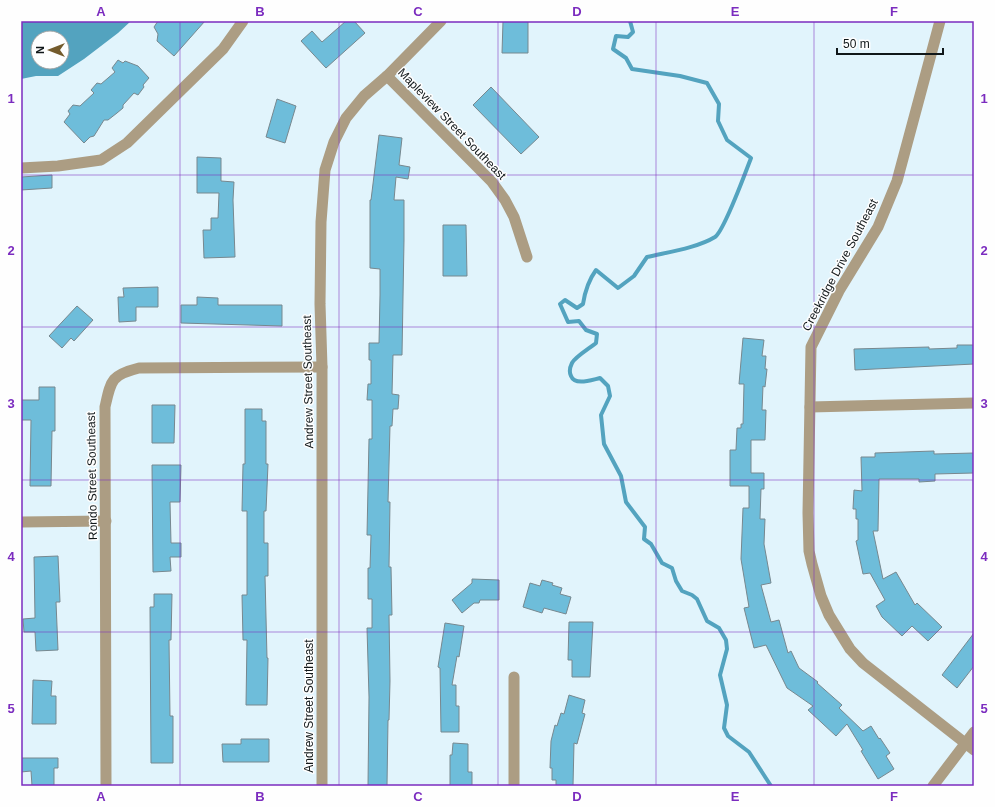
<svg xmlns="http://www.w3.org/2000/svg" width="995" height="807" viewBox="0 0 995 807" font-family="Arial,sans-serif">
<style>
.water{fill:#53a3bf;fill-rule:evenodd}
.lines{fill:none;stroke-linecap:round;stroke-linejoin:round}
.stream{stroke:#53a3bf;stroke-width:4}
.building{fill:#6ebdda;stroke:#77888f}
.minor{stroke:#ac9d83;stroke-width:11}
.grid{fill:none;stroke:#7b2cbf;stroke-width:1;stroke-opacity:0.55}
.labels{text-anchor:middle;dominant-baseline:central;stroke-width:3;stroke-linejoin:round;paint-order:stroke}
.street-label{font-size:12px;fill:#101719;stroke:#fefefe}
.neatline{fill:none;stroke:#7b2cbf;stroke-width:1.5}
.grid-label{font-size:13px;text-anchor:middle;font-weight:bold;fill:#7b2cbf}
</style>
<rect width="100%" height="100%" fill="#e1f4fc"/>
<path class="water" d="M21,21H131L118,33L84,59L58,76H36L21,79ZM38,38H62V62H38Z"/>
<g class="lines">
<path class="stream" d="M630,21L633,32L628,37L616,36L613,49L626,58L632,69L680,76L707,83L719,104L718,121L727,140L751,158C746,171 724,231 715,237C697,248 668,252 647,257L634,276L618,288L596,270C588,281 585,291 583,304L577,308L565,300L560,304L568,322L579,321L586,330L597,334L596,343C590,348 575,357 572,363C570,367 569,372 571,376C575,386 591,380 600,378L608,386L610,396L601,415L604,444L621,476L626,502L645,527L644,539L651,544L662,563L672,568L676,581L682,591L692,595L697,599L707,621L719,628L726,640L727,649L720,675L727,705L724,728L728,736L749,752L771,786"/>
</g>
<g class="building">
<polygon points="158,21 205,21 174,56 157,41 158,34 154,27"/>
<polygon points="346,21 354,21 365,33 326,68 301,41 312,31 322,42"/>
<polygon points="503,21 528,21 528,53 502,53"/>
<polygon points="118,60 123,63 125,61 138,66 149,78 143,85 144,87 138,95 134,93 123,105 123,108 117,113 108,120 104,120 94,136 90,137 84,143 64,122 70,114 68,111 73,105 80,106 94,93 91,90 97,83 101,84 115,72 112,68"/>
<polygon points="491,87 539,137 521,154 473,105"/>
<polygon points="277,99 296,106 285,143 266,137"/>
<polygon points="379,135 402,138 399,165 410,167 408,179 396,177 394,200 404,200 404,240 402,355 393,355 392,394 399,395 398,409 393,409 392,426 390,426 388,502 390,502 389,567 391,567 392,615 389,615 390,681 389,720 388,720 387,786 368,786 369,697 367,628 372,628 372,599 368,599 368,568 370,568 371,535 367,535 369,439 372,439 372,400 367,400 368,384 371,384 371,360 369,360 369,343 379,343 380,295 380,269 370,268 370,200 371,200"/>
<polygon points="197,157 221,158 221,181 234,182 233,200 235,257 204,258 203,230 211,230 211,218 218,218 219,193 197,193"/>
<polygon points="52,175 52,188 21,190 21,177"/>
<polygon points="443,225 466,225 467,276 443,276"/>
<polygon points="158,287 158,307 136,307 136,321 119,322 118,297 124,297 123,288"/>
<polygon points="197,297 218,298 218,305 282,305 282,326 181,323 181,305 197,305"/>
<polygon points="77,306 93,320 74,341 71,338 62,348 49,336"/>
<polygon points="743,338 764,340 762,356 766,356 765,369 767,369 765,387 763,386 762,410 766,410 765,440 751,440 751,473 764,473 764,489 761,489 760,519 765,519 764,544 771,583 761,585 771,622 779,620 788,653 791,651 799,668 818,682 817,683 842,705 839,708 863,731 871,726 879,739 880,738 890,753 886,756 894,769 878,779 861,751 863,750 847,724 836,736 808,710 813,706 787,688 766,645 754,648 744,608 749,607 741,559 743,508 749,508 749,486 730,486 730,450 736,450 737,428 741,428 741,424 743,424 744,384 739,384"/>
<polygon points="957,345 974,345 974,364 855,370 854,349 929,347 929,349 957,348"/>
<polygon points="39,387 55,387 55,431 52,431 51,486 30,486 31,420 21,420 21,400 39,400"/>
<polygon points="152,405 175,405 174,443 152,443"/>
<polygon points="245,409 262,409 262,421 266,421 266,464 268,464 266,511 264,511 264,543 268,543 268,576 265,576 267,658 268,658 267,705 246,705 247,640 243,640 242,595 247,595 247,511 242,511 243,464 245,464"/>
<polygon points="934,451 934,454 974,453 974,473 935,474 935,481 919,482 919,479 879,479 878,531 873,531 883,579 896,572 915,605 917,603 942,627 928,641 912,626 902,636 882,617 876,606 885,600 870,573 863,574 856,541 858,540 858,519 856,519 856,509 853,509 854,490 862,491 861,457 875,457 875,453"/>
<polygon points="152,465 181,465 180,502 170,502 171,543 181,543 181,557 170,557 171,571 153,572"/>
<polygon points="58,556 60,602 56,602 58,650 36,651 35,632 24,632 23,619 35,618 34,557"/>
<polygon points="472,579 499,580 499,600 480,600 479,603 474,603 462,613 452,600 472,583"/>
<polygon points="542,580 553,583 552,585 562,588 560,594 571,597 566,614 544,608 542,613 523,607 530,583 540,586"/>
<polygon points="154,594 172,594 171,640 169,640 170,716 173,716 173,763 151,763 150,607 154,607"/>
<polygon points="569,622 593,622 590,677 572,677 572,660 568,660"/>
<polygon points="445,623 464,626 459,657 457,656 452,685 456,685 456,706 459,706 459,732 441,732 440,668 438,667"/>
<polygon points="974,633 974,666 957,688 942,675"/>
<polygon points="33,680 52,681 51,696 56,696 56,724 32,724"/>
<polygon points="569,695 585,700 582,713 585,714 577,744 574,743 573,786 556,786 556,780 552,780 552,768 550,768 551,741 555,725 557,726 561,713 564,714"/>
<polygon points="241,739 269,739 269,762 223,762 222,744 241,744"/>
<polygon points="453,743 468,744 468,772 472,772 472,786 450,786 450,755 452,755"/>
<polygon points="21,758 58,758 58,768 54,768 54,786 32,786 31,771 21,772"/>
</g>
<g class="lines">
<g class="minor">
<polyline points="940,21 897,181 878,227 839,291 811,347 808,513 809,551 812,564 821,596 829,615 850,649 863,663 974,750"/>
<polyline points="387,76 492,182 505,200 514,217 527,257"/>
<polyline points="21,168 58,166 101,160 127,143 223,49 243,21"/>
<polyline points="810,407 974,403"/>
<polyline points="21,522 106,521"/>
<path d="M106,786L105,407C111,380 111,375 139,368L322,367"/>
<polyline points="322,786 322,367 320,304 321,222 325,170 334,142 346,118 364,96 387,76 441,21"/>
<polyline points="514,786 514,677"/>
<polyline points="933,786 974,732"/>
</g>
</g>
<path class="grid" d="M180,21V786M339,21V786M498,21V786M656,21V786M814,21V786M21,175H974M21,327H974M21,480H974M21,632H974"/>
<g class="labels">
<g class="street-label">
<text transform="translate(452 124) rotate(46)">Mapleview Street Southeast</text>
<text transform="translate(840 265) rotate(-62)">Creekridge Drive Southeast</text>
<text transform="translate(308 382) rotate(-91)">Andrew Street Southeast</text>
<text transform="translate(92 476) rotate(-91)">Rondo Street Southeast</text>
<text transform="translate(309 706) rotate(-90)">Andrew Street Southeast</text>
</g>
</g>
<rect width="995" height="807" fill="none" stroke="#fefefe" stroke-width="44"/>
<g transform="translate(50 50) rotate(270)"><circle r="19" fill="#fefefe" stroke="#9fa2a2"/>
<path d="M0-3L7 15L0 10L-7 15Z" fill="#745b2c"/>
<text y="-6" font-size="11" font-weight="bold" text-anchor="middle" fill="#101719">N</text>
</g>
<path d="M837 48v6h106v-6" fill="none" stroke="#101719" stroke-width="2"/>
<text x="843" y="48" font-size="12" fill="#101719" stroke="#fefefe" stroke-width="3" paint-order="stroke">50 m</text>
<rect x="22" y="22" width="951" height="763" class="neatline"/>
<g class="grid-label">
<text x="101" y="16">A</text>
<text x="260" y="16">B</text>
<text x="418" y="16">C</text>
<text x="577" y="16">D</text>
<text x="735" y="16">E</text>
<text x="894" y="16">F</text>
<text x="11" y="103">1</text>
<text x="984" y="103">1</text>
<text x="11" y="255">2</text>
<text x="984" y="255">2</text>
<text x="11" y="408">3</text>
<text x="984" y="408">3</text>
<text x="11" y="561">4</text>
<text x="984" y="561">4</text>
<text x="11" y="713">5</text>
<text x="984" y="713">5</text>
<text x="101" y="801">A</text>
<text x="260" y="801">B</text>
<text x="418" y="801">C</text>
<text x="577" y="801">D</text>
<text x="735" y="801">E</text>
<text x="894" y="801">F</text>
</g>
</svg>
